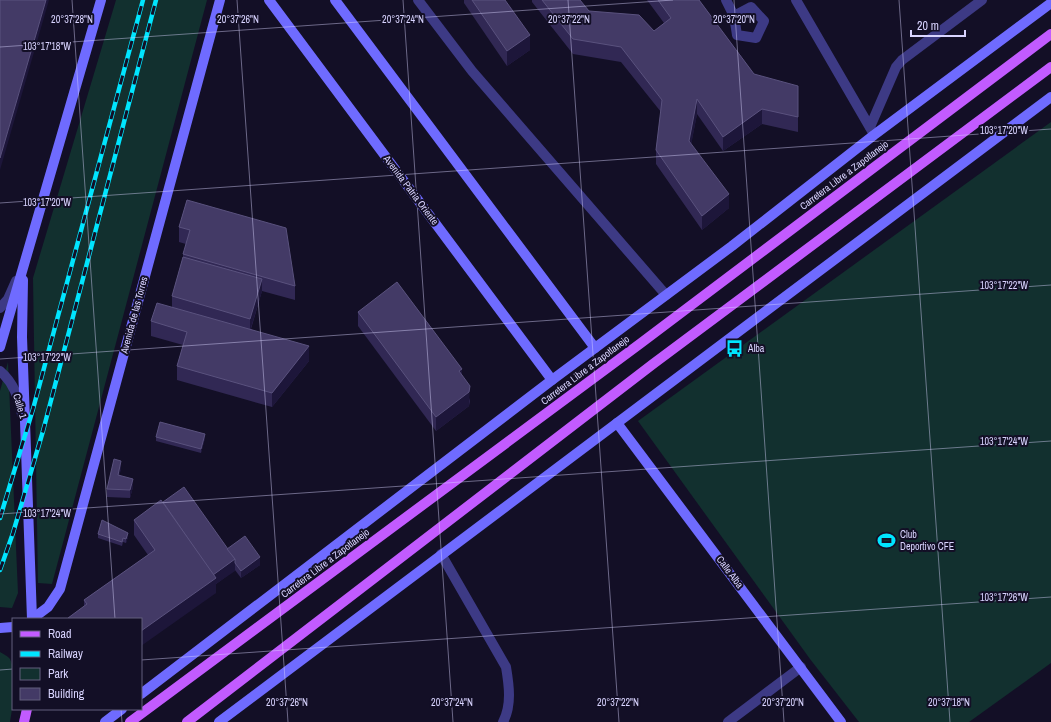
<svg xmlns="http://www.w3.org/2000/svg" width="1051" height="722" viewBox="0 0 1051 722" font-family="'Archivo Narrow',sans-serif">
<style>
.green{fill:#12302f}
.lines{fill:none;stroke-linecap:round;stroke-linejoin:round}
.lane{stroke:#3d3a85;stroke-width:10}
.street{stroke:#3d3a85;stroke-width:10}
.secondary{stroke:#6f6bff;stroke-width:10}
.primary{stroke:#c25bff;stroke-width:10}
.rail-casing{stroke:#00e5ff;stroke-width:4.5}
.rail{stroke:#130f26;stroke-width:3;stroke-dasharray:9;stroke-linecap:butt}
.wall{fill:#312854}
.shaded-wall{fill:#1d163a}
.building{fill:#433a66;stroke:#5a527e}
.ticks{fill:none;stroke:#d9d4ff;stroke-width:1;stroke-opacity:0.45}
.labels{text-anchor:middle;dominant-baseline:central;stroke-width:4;stroke-linejoin:round;paint-order:stroke}
.street-label{font-size:10px;fill:#d9d4ff;stroke:#130f26}
.poi-label{font-size:10px;fill:#d9d4ff;stroke:#130f26;text-anchor:start}
.ticks-label{font-size:10px;text-anchor:middle;fill:#d9d4ff;stroke:#130f26;stroke-width:4;stroke-linejoin:round;paint-order:stroke}
</style>
<rect width="100%" height="100%" fill="#130f26"/>
<g class="green">
<polygon points="116,0 207,0 52,584 38,583 33,278"/>
<polygon points="1051,122 1051,663 969,722 859,722 810,659 638,421"/>
<polygon points="8,362 18,593 12,608 0,607 0,391"/>
<path d="M0,652C3,654 8,656 10,659C17,673 13,707 10,722H0Z"/>
</g>
<g class="lines">
<g class="lane">
<polyline points="418,0 472,71 666,295"/>
<polyline points="726,0 734,16 737,35 756,38 764,21 751,7 734,16"/>
<polyline points="796,0 872,131"/>
<polyline points="870,127 896,67 902,60 982,0"/>
<path d="M441,554L506,667C509,685 512,705 503,722"/>
<polyline points="728,722 801,667"/>
</g>
<g class="street">
<polyline points="0,308 8,299 16,281"/>
<path d="M0,371C14,383 18,397 22,414"/>
</g>
<g class="secondary">
<polyline points="269,0 552,380"/>
<polyline points="335,0 595,348"/>
<polyline points="23,280 22,337 32,619"/>
<polyline points="0,347 101,0"/>
<polyline points="617,423 841,722"/>
<polyline points="32,619 48,607 60,589 220,0"/>
<polyline points="0,628 13,627"/>
<polyline points="141,694 552,380 732,246 874,135 1051,3"/>
<polyline points="105,722 122,709"/>
<polyline points="219,722 1051,97"/>
</g>
<g class="primary">
<polyline points="24,722 27,709"/>
<polyline points="130,722 641,343 1051,34"/>
<polyline points="187,722 653,364 1051,67"/>
</g>
<defs>
<g id="rail">
<polyline points="0,518 33,409 143,0"/>
<polyline points="0,570 13,533 43,431 156,0"/>
</g>
</defs>
<use href="#rail" class="rail-casing"/>
<use href="#rail" class="rail"/>
</g>
<g class="wall">
<polygon points="464,0 505,0 530,50 507,66 464,3"/>
<polygon points="532,0 580,0 589,11 654,31 664,23 647,0 699,0 754,74 798,117 798,132 762,124 723,151 697,114 691,144 729,208 702,230 656,164 656,150 661,112 621,62 573,54 532,2"/>
<polygon points="187,200 295,286 295,300 262,291 251,329 309,361 272,407 177,380 177,366 183,345 151,336 151,321 172,307 172,296 183,257 183,254 186,244 179,242 179,227"/>
<polygon points="358,312 462,376 470,401 469,406 436,431 358,326"/>
<polygon points="156,437 205,438 201,453 156,441"/>
<polygon points="121,469 119,475 133,487 130,498 107,497 107,489"/>
<polygon points="163,502 227,549 260,565 241,578 235,570 216,584 216,593 84,606 84,600 148,555 134,535 134,520"/>
<polygon points="98,534 128,537 126,543 123,542 122,546 98,538"/>
</g>
<g class="shaded-wall">
<polygon points="46,0 49,0 0,170 0,158"/>
<polygon points="530,35 530,50 507,66 507,51"/>
<polygon points="697,99 697,114 689,156 689,141"/>
<polygon points="762,109 762,124 723,151 723,137"/>
<polygon points="729,194 729,208 702,230 702,216"/>
<polygon points="262,279 262,291 250,331 250,319"/>
<polygon points="309,346 309,361 272,407 272,393"/>
<polygon points="462,369 462,383 459,371"/>
<polygon points="470,386 469,406 436,431 436,417"/>
<polygon points="205,434 205,438 201,453 201,449"/>
<polygon points="121,461 121,469 118,482 118,475"/>
<polygon points="133,479 133,487 130,498 130,490"/>
<polygon points="128,533 128,537 126,543 126,539"/>
<polygon points="260,557 260,565 241,578 241,571"/>
<polygon points="235,559 235,571 216,584 216,593 141,646 141,631 212,576"/>
</g>
<g class="building">
<polygon points="0,0 46,0 0,158"/>
<polygon points="472,0 505,0 530,35 507,51"/>
<polygon points="542,0 580,0 589,11 639,15 654,31 671,18 658,0 699,0 754,74 798,86 798,117 762,109 723,137 697,99 689,141 729,194 702,216 656,150 662,100 621,47 573,39"/>
<polygon points="187,200 286,228 295,286 183,254 190,230 179,227"/>
<polygon points="183,257 262,279 250,319 172,296"/>
<polygon points="397,282 462,369 459,371 470,386 469,392 436,417 358,312"/>
<polygon points="157,303 309,346 272,393 177,366 187,332 151,321"/>
<polygon points="160,422 205,434 201,449 156,437"/>
<polygon points="114,459 121,461 118,475 133,479 130,490 107,489"/>
<polygon points="184,487 235,559 213,575 163,502"/>
<polygon points="161,500 216,578 141,631 141,619 68,619 68,618 87,604 84,600 155,550 134,520"/>
<polygon points="102,520 128,533 126,539 123,538 122,542 98,534"/>
<polygon points="245,536 260,557 241,571 235,563 235,559 227,549"/>
</g>
<path class="ticks" d="M72,0L115,619M237,0L288,722M403,0L453,722M568,0L619,722M734,0L784,722M899,0L950,722M0,47L673,0M0,203L1051,129M0,359L1051,285M0,514L1051,441M141,660L1051,597M0,670L13,669M121,709L122,722"/>
<defs>
<symbol id="bus-bare" viewBox="-9 -9 18 18"><path d="M-5-6H5V4H4V6H2V4H-2V6H-4V4H-5ZM-3.5-4V0h7V-4ZM-3.5 1.2v1.5H-2V1.2ZM2 1.2v1.5H3.5V1.2Z" fill="#00e5ff" stroke="#130f26" stroke-width="2.5" paint-order="stroke"/></symbol>
<symbol id="stadium-bare" viewBox="-9 -9 18 18"><path d="M0-5a6.5 5 0 1 0 0 10a6.5 5 0 1 0 0-10ZM-3.5-1.8h7v3.6h-7Z" fill="#00e5ff" stroke="#130f26" stroke-width="2.5" paint-order="stroke"/></symbol>
</defs>
<g fill-rule="evenodd">
<use href="#bus-bare" x="722" y="336" width="25" height="25"/>
<use href="#stadium-bare" x="874" y="528" width="25" height="25"/>
</g>
<g class="labels">
<g class="street-label">
<text transform="translate(844 175) rotate(-37)">Carretera Libre a Zapotlanejo</text>
<text transform="translate(411 190) rotate(53)">Avenida Patria Oriente</text>
<text transform="translate(134 315) rotate(-75)">Avenida de las Torres</text>
<text transform="translate(585 370) rotate(-37)">Carretera Libre a Zapotlanejo</text>
<text transform="translate(20 406) rotate(74)">Calle 1</text>
<text transform="translate(325 563) rotate(-37)">Carretera Libre a Zapotlanejo</text>
<text transform="translate(730 572) rotate(53)">Calle Alba</text>
</g>
<g class="poi-label">
<text x="748" y="348">Alba</text>
<text x="900" y="534">Club<tspan x="900" dy="12">Deportivo CFE</tspan></text>
</g>
</g>
<g class="ticks-label">
<text x="72" y="23">20°37'28"N</text>
<text x="238" y="23">20°37'26"N</text>
<text x="403" y="23">20°37'24"N</text>
<text x="569" y="23">20°37'22"N</text>
<text x="734" y="23">20°37'20"N</text>
<text x="47" y="50">103°17'18"W</text>
<text x="1004" y="134">103°17'20"W</text>
<text x="47" y="206">103°17'20"W</text>
<text x="1004" y="289">103°17'22"W</text>
<text x="47" y="361">103°17'22"W</text>
<text x="1004" y="445">103°17'24"W</text>
<text x="47" y="517">103°17'24"W</text>
<text x="1004" y="601">103°17'26"W</text>
<text x="287" y="706">20°37'26"N</text>
<text x="452" y="706">20°37'24"N</text>
<text x="618" y="706">20°37'22"N</text>
<text x="783" y="706">20°37'20"N</text>
<text x="949" y="706">20°37'18"N</text>
</g>
<rect x="12" y="618" width="130" height="92" fill="#130f26" stroke="#625e7d"/>
<rect x="20" y="631" width="20" height="6" fill="#c25bff" stroke="#625e7d"/>
<text x="48" y="638" font-size="12" fill="#d9d4ff">Road</text>
<rect x="20" y="651" width="20" height="6" fill="#00e5ff" stroke="#625e7d"/>
<text x="48" y="658" font-size="12" fill="#d9d4ff">Railway</text>
<rect x="20" y="668" width="20" height="12" fill="#12302f" stroke="#625e7d"/>
<text x="48" y="678" font-size="12" fill="#d9d4ff">Park</text>
<rect x="20" y="688" width="20" height="12" fill="#433a66" stroke="#625e7d"/>
<text x="48" y="698" font-size="12" fill="#d9d4ff">Building</text>
<path d="M911 30v6h54v-6" fill="none" stroke="#d9d4ff" stroke-width="2"/>
<text x="917" y="30" font-size="12" fill="#d9d4ff" stroke="#130f26" stroke-width="3" paint-order="stroke">20 m</text>
</svg>
